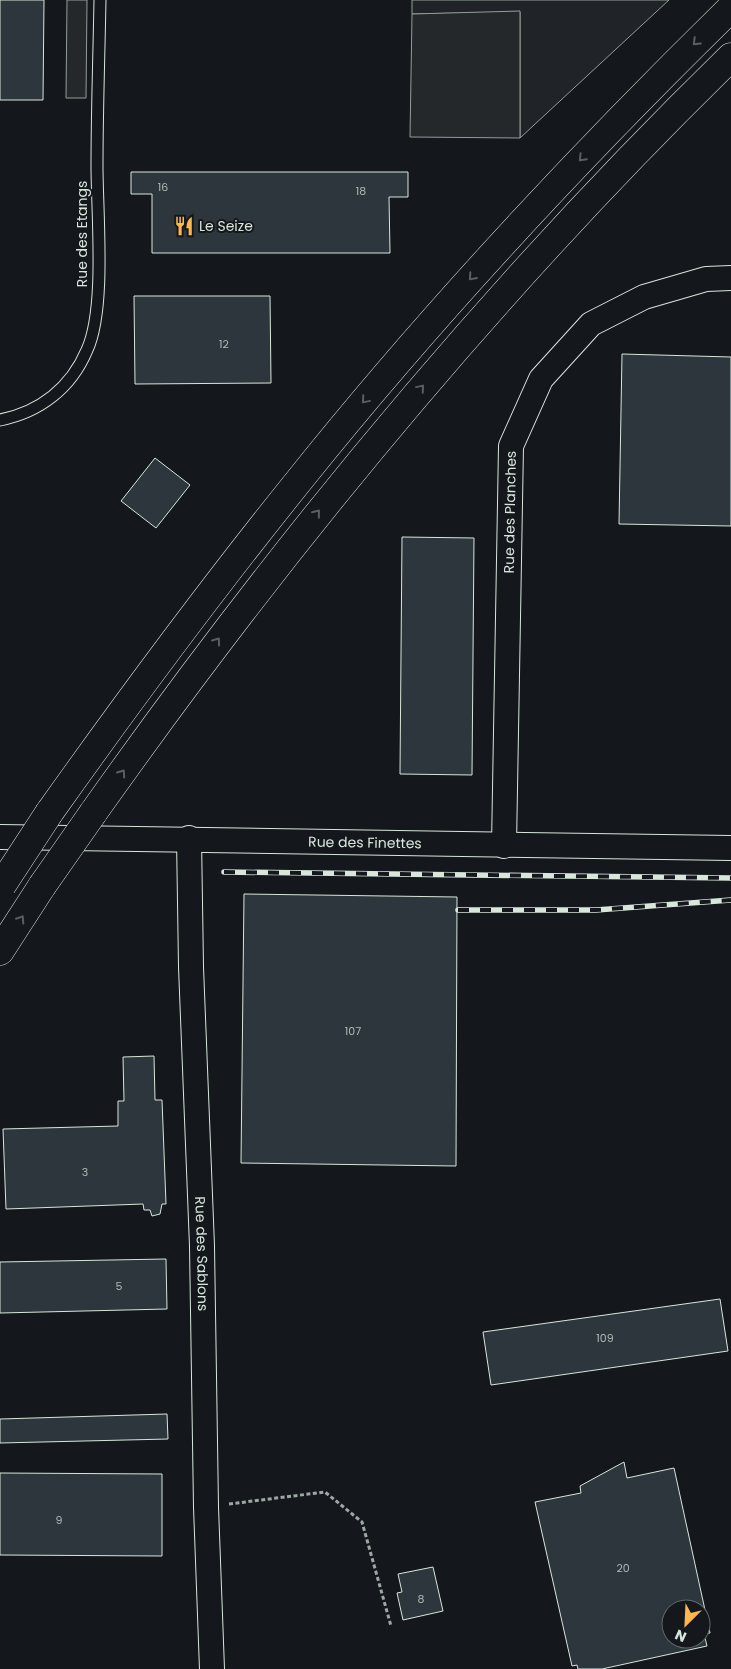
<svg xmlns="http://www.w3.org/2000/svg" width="731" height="1669" viewBox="0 0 731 1669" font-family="Poppins,sans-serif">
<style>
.green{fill:#202428;stroke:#939e99}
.parking{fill:#24282b;stroke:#939e99}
.building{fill:#2c363c;stroke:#d8e6dc;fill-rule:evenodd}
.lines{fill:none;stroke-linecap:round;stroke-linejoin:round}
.lane-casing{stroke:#d8e6dc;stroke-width:13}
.street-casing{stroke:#d8e6dc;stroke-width:26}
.highway-casing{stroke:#d8e6dc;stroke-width:29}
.path{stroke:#9da8a2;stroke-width:3;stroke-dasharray:4 2.5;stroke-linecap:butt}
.lane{stroke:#14181c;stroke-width:11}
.street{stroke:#14181c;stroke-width:24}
.highway{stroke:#14181c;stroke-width:28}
.rail-casing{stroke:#d8e6dc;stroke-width:5.5}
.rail{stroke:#14181c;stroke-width:4;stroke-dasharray:11;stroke-linecap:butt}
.highway-bridge-casing{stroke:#d8e6dc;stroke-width:29;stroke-linecap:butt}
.highway-bridge{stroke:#14181c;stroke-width:28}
.oneway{stroke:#59605f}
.labels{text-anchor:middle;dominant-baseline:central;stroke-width:4;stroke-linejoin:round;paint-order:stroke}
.number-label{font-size:11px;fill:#adbab4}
.poi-label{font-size:14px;fill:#d8e6dc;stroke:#14181c;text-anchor:start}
.street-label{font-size:14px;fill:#d8e6dc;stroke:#14181c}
</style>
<rect width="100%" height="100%" fill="#14181c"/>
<polygon class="green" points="412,0 669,0 520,138 520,12 412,14"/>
<g class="parking">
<polygon points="67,0 87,0 86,98 66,98"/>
<polygon points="520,11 520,138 410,137 412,14"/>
</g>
<g class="building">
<polygon points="0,0 44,0 43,100 0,100"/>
<polygon points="131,172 408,172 408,197 389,197 390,253 152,253 152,194 131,194"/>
<polygon points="134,296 270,296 271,383 135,384"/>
<polygon points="622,354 731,357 731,526 619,524"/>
<polygon points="155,458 190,485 156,528 121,501"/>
<polygon points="402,537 474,538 472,775 400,774"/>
<polygon points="244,894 457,897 456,1166 241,1163"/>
<polygon points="154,1056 155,1100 162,1100 166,1204 162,1204 160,1214 152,1216 150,1210 144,1210 143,1204 6,1209 3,1129 118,1126 118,1101 124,1101 123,1057"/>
<polygon points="166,1259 167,1309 0,1313 0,1262"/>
<polygon points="720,1299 728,1351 491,1385 483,1332"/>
<polygon points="167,1414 168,1439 0,1443 0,1419"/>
<path d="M624,1462L627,1478L674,1468L710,1633L704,1634L707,1646L602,1669H578L577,1665L572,1666L535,1502L581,1493L580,1486ZM671,1609H701V1639H671Z"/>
<polygon points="0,1473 162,1474 162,1556 0,1555"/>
<polygon points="433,1567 443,1611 403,1620 397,1593 402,1592 398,1574"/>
</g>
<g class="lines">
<defs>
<path id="lane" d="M0,420C40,412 71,388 87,350C106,309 97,214 97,166C97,111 99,55 100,0"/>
<g id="street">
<path id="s1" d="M0,837L731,848"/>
<path id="s2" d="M189,838L191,967L202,1246L206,1507L212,1669"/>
<path id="s3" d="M504,846L511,446L541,379L591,324L644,297L706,279L731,278"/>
</g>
<g id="highway">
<path d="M49,813C130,699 213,587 301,478C434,312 579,157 731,8"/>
<path d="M93,813C284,543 494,288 731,57"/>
<polyline points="0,951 42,886"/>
</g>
</defs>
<use href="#lane" class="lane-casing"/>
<use href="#street" class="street-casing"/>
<use href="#highway" class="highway-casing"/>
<polyline class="path" points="229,1504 325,1492 362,1522 391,1626"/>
<use href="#lane" class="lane"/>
<use href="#street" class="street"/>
<use href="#highway" class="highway"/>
<defs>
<g id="rail">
<polyline points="224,872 731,878"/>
<polyline points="458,910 596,910 731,900"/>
</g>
</defs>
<use href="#rail" class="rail-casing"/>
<use href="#rail" class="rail"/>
<defs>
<g id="highway-bridge">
<polyline points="2,885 49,813"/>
<polyline points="42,886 93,813"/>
</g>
</defs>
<use href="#highway-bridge" class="highway-bridge-casing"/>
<use href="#highway-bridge" class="highway-bridge"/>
</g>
<defs><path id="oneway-chevron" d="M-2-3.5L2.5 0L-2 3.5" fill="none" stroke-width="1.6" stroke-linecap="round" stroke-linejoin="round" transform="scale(1.25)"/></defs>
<g class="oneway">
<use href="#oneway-chevron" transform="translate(696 42) rotate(136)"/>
<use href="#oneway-chevron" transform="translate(582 158) rotate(134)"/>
<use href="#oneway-chevron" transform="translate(472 277) rotate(131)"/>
<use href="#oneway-chevron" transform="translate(421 388) rotate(-50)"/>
<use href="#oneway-chevron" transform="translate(365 400) rotate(130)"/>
<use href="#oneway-chevron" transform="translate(317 513) rotate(-51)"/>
<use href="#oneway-chevron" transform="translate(217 641) rotate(-54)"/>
<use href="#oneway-chevron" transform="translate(122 773) rotate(-55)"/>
<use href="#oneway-chevron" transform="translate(21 919) rotate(-57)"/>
</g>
<defs>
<symbol id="restaurant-bare" viewBox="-9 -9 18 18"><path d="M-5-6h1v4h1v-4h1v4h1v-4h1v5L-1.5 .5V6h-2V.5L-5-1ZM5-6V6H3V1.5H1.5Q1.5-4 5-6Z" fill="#ffb74d" stroke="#14181c" stroke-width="2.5" paint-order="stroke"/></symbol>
</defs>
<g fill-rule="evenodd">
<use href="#restaurant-bare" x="170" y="212" width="28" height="28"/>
</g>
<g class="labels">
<g class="number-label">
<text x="163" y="187">16</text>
<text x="361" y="191">18</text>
<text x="224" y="344">12</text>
<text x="353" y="1031">107</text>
<text x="85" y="1172">3</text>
<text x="119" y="1286">5</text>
<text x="605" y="1338">109</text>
<text x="59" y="1520">9</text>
<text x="623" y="1568">20</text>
<text x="421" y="1599">8</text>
</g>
<g class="poi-label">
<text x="199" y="226">Le Seize</text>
</g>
<g class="street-label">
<text transform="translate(82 234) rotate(-90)">Rue des Etangs</text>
<text stroke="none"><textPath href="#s3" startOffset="334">Rue des Planches</textPath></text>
<text stroke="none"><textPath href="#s1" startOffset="365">Rue des Finettes</textPath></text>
<text stroke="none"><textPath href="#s2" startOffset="416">Rue des Sablons</textPath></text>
</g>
</g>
<g transform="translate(686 1624) rotate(204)"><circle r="24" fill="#14181c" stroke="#626a69"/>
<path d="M0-4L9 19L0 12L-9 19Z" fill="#ffb74d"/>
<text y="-8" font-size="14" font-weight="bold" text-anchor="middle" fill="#d8e6dc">N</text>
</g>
</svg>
